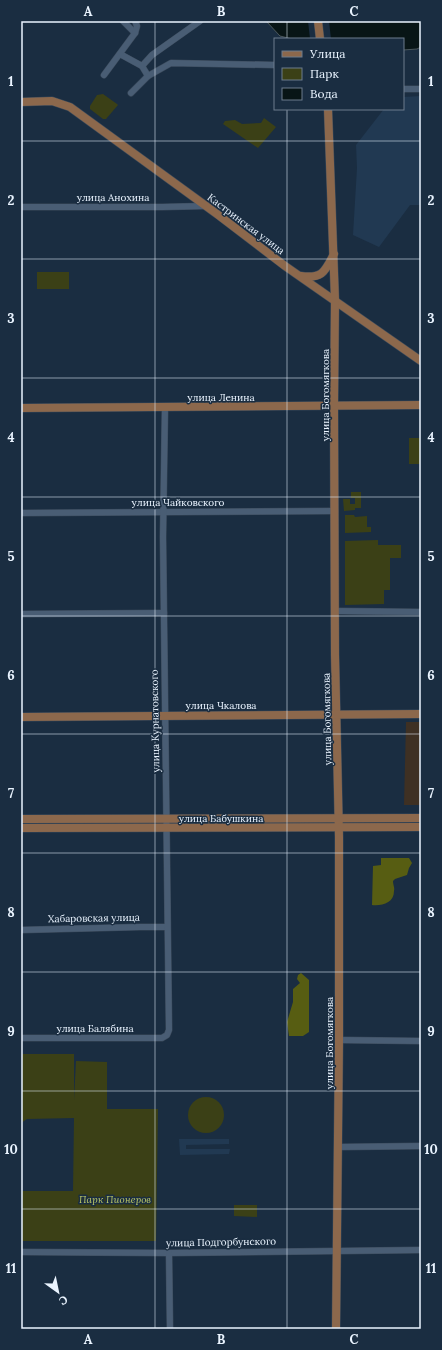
<svg xmlns="http://www.w3.org/2000/svg" width="442" height="1350" viewBox="0 0 442 1350" font-family="Lora,serif">
<style>
.commercial{fill:#3e3023}
.built{fill:#213952}
.green{fill:#3b4016}
.forest{fill:#575d12}
.water{fill:#081516;stroke:#4c585c}
.pier{fill:#1a2d41}
.lines{fill:none;stroke-linecap:round;stroke-linejoin:round}
.minor-casing{stroke:#3b4a5b;stroke-width:7}
.major-casing{stroke:#3b4a5b;stroke-width:9}
.minor{stroke:#495d74;stroke-width:6}
.major{stroke:#8c684c;stroke-width:8}
.grid{fill:none;stroke:#eaf4ff;stroke-width:1;stroke-opacity:0.55}
.labels{text-anchor:middle;dominant-baseline:central;stroke-width:3;stroke-linejoin:round;paint-order:stroke}
.street-label{font-size:10px;fill:#eaf4ff;stroke:#1a2d41}
.park-label{font-size:10px;font-style:italic;fill:#bec966;stroke:#1a2d41}
.neatline{fill:none;stroke:#eaf4ff;stroke-width:1.5}
.grid-label{font-size:13px;text-anchor:middle;font-weight:bold;fill:#eaf4ff}
</style>
<rect width="100%" height="100%" fill="#1a2d41"/>
<polygon class="commercial" points="406,722 421,722 421,805 404,805"/>
<g class="built">
<polygon points="421,96 421,205 410,205 379,247 353,235 357,168 356,145 384,109 403,109 403,97"/>
<polygon points="179,1139 229,1139 229,1144 186,1145 186,1149 230,1149 229,1154 180,1155"/>
</g>
<g class="green">
<polygon points="103,94 117,104 118,105 106,119 103,119 90,109 90,106 97,95"/>
<polygon points="264,118 276,127 258,148 223,124 225,121 235,120 242,124 261,123"/>
<rect x="37" y="272" width="32" height="17"/>
<rect x="409" y="438" width="12" height="26"/>
<polygon points="351,492 361,492 361,508 355,508 355,510 344,511 343,499 350,499 350,504 355,504 355,498 351,498"/>
<polygon points="345,515 354,515 355,517 367,516 367,527 371,527 371,532 345,533"/>
<polygon points="378,540 378,545 401,545 401,558 390,558 390,590 384,590 384,604 345,605 345,541"/>
<polygon points="21,1054 74,1054 74,1100 76,1061 107,1062 107,1109 158,1109 156,1241 21,1241 21,1191 73,1191 74,1118 27,1119 21,1123"/>
<circle cx="206" cy="1115" r="18"/>
<polygon points="234,1205 257,1205 257,1217 234,1216"/>
</g>
<g class="forest">
<path d="M381,858H409L412,863L409,868L407,875L395,879L393,881C393,885 395,888 394,891C394,903 382,906 372,905L373,866L381,865Z"/>
<polygon points="301,973 309,980 309,1032 303,1036 289,1036 287,1022 293,1002 293,989 300,983 297,979 298,975"/>
</g>
<polygon class="water" points="266,21 421,21 421,47 417,49 403,50 403,39 292,39 280,36"/>
<polygon class="pier" points="308,21 329,21 331,39 310,39"/>
<g class="lines">
<defs>
<g id="minor">
<polyline points="123,21 135,33"/>
<polyline points="120,54 142,66 148,76"/>
<polyline points="142,66 152,55 200,21"/>
<polyline points="104,75 135,33 137,26 135,21"/>
<polyline points="403,89 421,89"/>
<polyline points="131,93 148,76 171,63 275,65"/>
<polyline points="21,207 162,207 205,206"/>
<polyline points="21,513 335,511"/>
<polyline points="335,611 421,612"/>
<polyline points="21,614 164,613"/>
<polyline points="21,930 140,927 167,927"/>
<polyline points="21,1038 162,1038 167,1035 169,1030 163,537 165,407"/>
<polyline points="339,1040 421,1041"/>
<polyline points="338,1147 421,1146"/>
<polyline points="21,1252 169,1253 421,1250"/>
<polyline points="169,1253 170,1329"/>
</g>
<g id="major">
<polyline points="318,21 320,39"/>
<polyline points="21,102 52,101 70,107 217,214 285,266 421,361"/>
<polyline points="328,109 335,300 334,406 335,655 339,837 339,1040 336,1329"/>
<path d="M301,276C323,279 325,271 334,254"/>
<polyline points="21,408 421,405"/>
<polyline points="21,717 421,714"/>
<polyline points="21,819 421,818"/>
<polyline points="21,828 421,827"/>
</g>
</defs>
<use href="#minor" class="minor-casing"/>
<use href="#major" class="major-casing"/>
<use href="#minor" class="minor"/>
<use href="#major" class="major"/>
</g>
<path class="grid" d="M155,21V1329M287,21V39M287,109V1329M21,141H421M21,259H421M21,378H421M21,497H421M21,616H421M21,734H421M21,853H421M21,972H421M21,1091H421M21,1209H421"/>
<g class="labels">
<g class="street-label">
<text x="113" y="197">улица Анохина</text>
<text transform="translate(246 224) rotate(37)">Кастринская улица</text>
<text transform="translate(325 395) rotate(-90)">улица Богомягкова</text>
<text x="221" y="397">улица Ленина</text>
<text x="178" y="502">улица Чайковского</text>
<text x="221" y="705">улица Чкалова</text>
<text transform="translate(327 719) rotate(-91)">улица Богомягкова</text>
<text transform="translate(155 721) rotate(-91)">улица Курнатовского</text>
<text x="221" y="818">улица Бабушкина</text>
<text transform="translate(94 918) rotate(-1)">Хабаровская улица</text>
<text x="95" y="1028">улица Балябина</text>
<text transform="translate(329 1043) rotate(-90)">улица Богомягкова</text>
<text transform="translate(221 1242) rotate(-1)">улица Подгорбунского</text>
</g>
<g class="park-label">
<text x="115" y="1199">Парк Пионеров</text>
</g>
</g>
<rect width="442" height="1350" fill="none" stroke="#1a2d41" stroke-width="44"/>
<rect x="274" y="38" width="130" height="72" fill="#1a2d41" stroke="#6d7d8d"/>
<rect x="282" y="51" width="20" height="6" fill="#8c684c" stroke="#6d7d8d"/>
<text x="310" y="58" font-size="12" fill="#eaf4ff">Улица</text>
<rect x="282" y="68" width="20" height="12" fill="#3b4016" stroke="#6d7d8d"/>
<text x="310" y="78" font-size="12" fill="#eaf4ff">Парк</text>
<rect x="282" y="88" width="20" height="12" fill="#081516" stroke="#6d7d8d"/>
<text x="310" y="98" font-size="12" fill="#eaf4ff">Вода</text>
<g transform="translate(58 1292) rotate(147)" stroke="#1a2d41" stroke-width="3" paint-order="stroke">
<path d="M0-3L7 15L0 10L-7 15Z" fill="#eaf4ff"/>
<text y="-6" font-size="11" font-weight="bold" text-anchor="middle" fill="#eaf4ff">С</text>
</g>
<rect x="22" y="22" width="398" height="1306" class="neatline"/>
<g class="grid-label">
<text x="88" y="16">A</text>
<text x="221" y="16">B</text>
<text x="354" y="16">C</text>
<text x="11" y="86">1</text>
<text x="431" y="86">1</text>
<text x="11" y="205">2</text>
<text x="431" y="205">2</text>
<text x="11" y="323">3</text>
<text x="431" y="323">3</text>
<text x="11" y="442">4</text>
<text x="431" y="442">4</text>
<text x="11" y="561">5</text>
<text x="431" y="561">5</text>
<text x="11" y="680">6</text>
<text x="431" y="680">6</text>
<text x="11" y="798">7</text>
<text x="431" y="798">7</text>
<text x="11" y="917">8</text>
<text x="431" y="917">8</text>
<text x="11" y="1036">9</text>
<text x="431" y="1036">9</text>
<text x="11" y="1154">10</text>
<text x="431" y="1154">10</text>
<text x="11" y="1273">11</text>
<text x="431" y="1273">11</text>
<text x="88" y="1344">A</text>
<text x="221" y="1344">B</text>
<text x="354" y="1344">C</text>
</g>
</svg>
